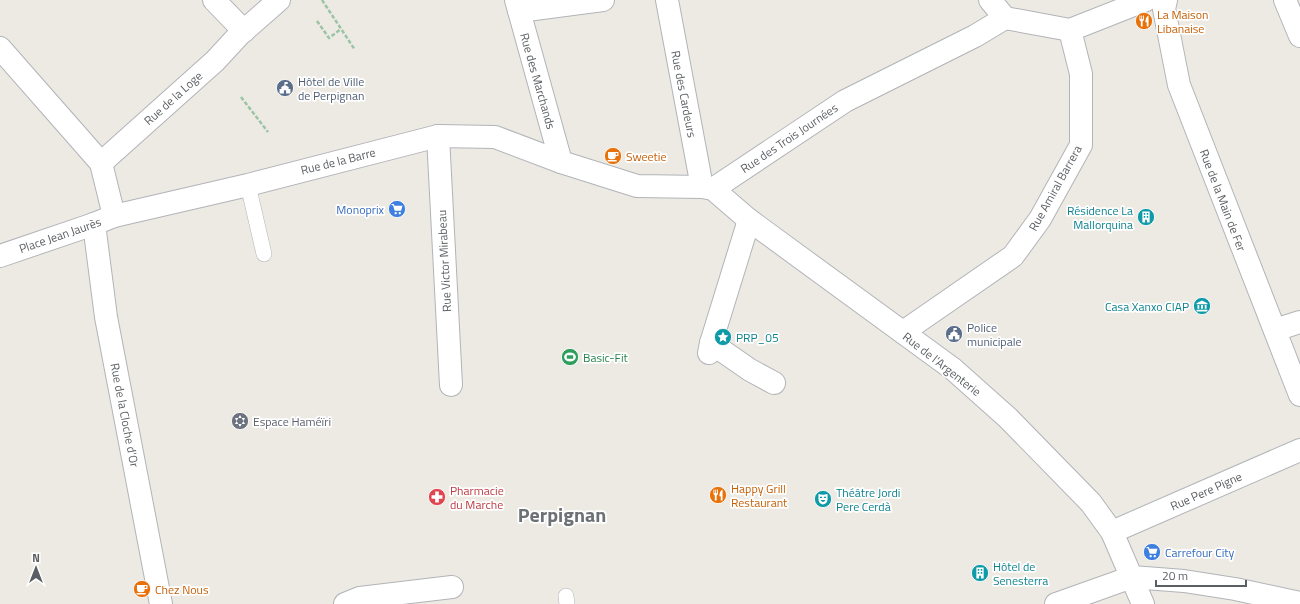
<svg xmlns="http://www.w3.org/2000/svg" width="1300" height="604" viewBox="0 0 1300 604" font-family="'Titillium Web',sans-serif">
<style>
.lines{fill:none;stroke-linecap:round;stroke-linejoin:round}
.service-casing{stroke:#b1b4b8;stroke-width:16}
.pedestrian-casing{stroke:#b1b4b8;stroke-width:24}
.minor-casing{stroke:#b1b4b8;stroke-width:24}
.path{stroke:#9bc4a5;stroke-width:2.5;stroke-dasharray:4 2;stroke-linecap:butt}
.service{stroke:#fff;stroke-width:15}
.pedestrian{stroke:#fff;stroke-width:22}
.minor{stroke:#fff;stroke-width:22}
.labels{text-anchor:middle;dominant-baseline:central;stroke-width:3.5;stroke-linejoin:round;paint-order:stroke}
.food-label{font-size:12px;fill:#c56008;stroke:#fff;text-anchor:start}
.service-label{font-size:12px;fill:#4e5e75;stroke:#fff;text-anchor:start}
.street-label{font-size:12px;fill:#5b5f63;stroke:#fff}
.shop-label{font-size:12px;fill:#366cbe;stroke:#fff;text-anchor:end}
.culture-label{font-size:12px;fill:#0d838f;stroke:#fff;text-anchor:start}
.leisure-label{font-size:12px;fill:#27864d;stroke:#fff;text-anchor:start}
.worship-label{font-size:12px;fill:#5b616d;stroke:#fff;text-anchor:start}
.health-label{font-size:12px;fill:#be3a42;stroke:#fff;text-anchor:start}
.town-label{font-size:20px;font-weight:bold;fill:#6c7175;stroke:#fff}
</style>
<rect width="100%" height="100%" fill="#edeae3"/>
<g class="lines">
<defs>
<g id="service">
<polyline points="248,185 264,254"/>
<polyline points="566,596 567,604"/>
</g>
<g id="pedestrian">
<polyline points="214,0 244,31"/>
<polyline points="667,0 702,187"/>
<polyline points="519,11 603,0"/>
<polyline points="438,136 451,385"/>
<polyline points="101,163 215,61 239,35 279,0"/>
<polyline points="713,189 845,101 975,36 1005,18"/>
<polyline points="94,224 106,317 161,604"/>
<polyline points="711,343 750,370 774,383"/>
<polyline points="709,353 711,343 749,220"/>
<polyline points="345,604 360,598 452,587"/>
<polyline points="1056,604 1132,577"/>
</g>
<g id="minor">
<polyline points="516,0 561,162"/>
<polyline points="990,0 1005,18 1070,30 1146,0"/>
<polyline points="1166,0 1164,9 1179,85 1300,395"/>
<polyline points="1285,0 1300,36"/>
<polyline points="0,48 101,163 114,216"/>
<polyline points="0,256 94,224 114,216 248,185 438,136 495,137 561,162 637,186 702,187 713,189 749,220 953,369 1008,418 1091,503 1112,532 1143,604"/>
<polyline points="1275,330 1300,322"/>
<polyline points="903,332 1013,256 1040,219 1081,145 1081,74 1070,30"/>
<polyline points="1112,532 1300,450"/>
<polyline points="1132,577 1184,581 1235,589 1300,603"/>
</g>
</defs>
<use href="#service" class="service-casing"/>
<use href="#pedestrian" class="pedestrian-casing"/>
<use href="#minor" class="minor-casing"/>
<g class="path">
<polyline points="322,0 355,50"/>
<polyline points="317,21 329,38 341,29"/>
<polyline points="241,97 268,132"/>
</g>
<use href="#service" class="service"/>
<use href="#pedestrian" class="pedestrian"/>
<use href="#minor" class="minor"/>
</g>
<defs>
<symbol id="restaurant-disc" viewBox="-11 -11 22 22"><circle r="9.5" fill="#e8710a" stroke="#fff"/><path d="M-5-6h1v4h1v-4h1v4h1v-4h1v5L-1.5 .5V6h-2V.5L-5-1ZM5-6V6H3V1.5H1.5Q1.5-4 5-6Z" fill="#fff"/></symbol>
<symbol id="civic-disc" viewBox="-11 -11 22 22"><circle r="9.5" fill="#5c6f8a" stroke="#fff"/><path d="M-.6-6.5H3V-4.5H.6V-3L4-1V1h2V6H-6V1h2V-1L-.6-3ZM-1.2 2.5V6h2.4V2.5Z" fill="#fff"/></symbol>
<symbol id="cafe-disc" viewBox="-11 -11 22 22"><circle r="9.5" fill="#e8710a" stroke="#fff"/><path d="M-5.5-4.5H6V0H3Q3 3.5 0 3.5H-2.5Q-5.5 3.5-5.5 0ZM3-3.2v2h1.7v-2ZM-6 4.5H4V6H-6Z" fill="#fff"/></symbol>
<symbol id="supermarket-disc" viewBox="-11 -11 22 22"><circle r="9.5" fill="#3f7fe0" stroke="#fff"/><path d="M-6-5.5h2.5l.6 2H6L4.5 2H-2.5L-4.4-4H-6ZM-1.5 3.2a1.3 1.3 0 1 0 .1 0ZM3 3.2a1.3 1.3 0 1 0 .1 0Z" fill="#fff"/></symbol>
<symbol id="building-disc" viewBox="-11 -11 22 22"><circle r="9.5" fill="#0f9aa8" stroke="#fff"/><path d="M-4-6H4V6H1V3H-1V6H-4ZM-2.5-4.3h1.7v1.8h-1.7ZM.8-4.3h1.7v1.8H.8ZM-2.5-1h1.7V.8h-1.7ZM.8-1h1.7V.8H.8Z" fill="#fff"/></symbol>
<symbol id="museum-disc" viewBox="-11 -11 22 22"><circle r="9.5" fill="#0f9aa8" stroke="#fff"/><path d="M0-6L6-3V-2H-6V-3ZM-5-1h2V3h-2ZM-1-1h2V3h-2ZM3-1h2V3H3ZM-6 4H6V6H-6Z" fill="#fff"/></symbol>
<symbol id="sight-disc" viewBox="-11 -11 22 22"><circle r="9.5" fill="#0f9aa8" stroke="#fff"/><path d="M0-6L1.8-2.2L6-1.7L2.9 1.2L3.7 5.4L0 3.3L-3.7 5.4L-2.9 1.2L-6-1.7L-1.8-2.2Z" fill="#fff"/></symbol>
<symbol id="stadium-disc" viewBox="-11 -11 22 22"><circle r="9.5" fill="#2e9e5b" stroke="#fff"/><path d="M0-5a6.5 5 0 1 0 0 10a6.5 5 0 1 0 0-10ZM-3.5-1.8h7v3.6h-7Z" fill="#fff"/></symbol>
<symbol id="synagogue-disc" viewBox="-11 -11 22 22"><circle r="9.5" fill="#6b7280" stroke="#fff"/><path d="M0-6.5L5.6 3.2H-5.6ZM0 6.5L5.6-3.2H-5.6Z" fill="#fff"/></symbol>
<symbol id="pharmacy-disc" viewBox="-11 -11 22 22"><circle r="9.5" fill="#e0444e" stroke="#fff"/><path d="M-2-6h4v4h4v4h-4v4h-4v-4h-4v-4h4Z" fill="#fff"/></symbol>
<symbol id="theatre-disc" viewBox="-11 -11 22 22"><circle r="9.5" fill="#0f9aa8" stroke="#fff"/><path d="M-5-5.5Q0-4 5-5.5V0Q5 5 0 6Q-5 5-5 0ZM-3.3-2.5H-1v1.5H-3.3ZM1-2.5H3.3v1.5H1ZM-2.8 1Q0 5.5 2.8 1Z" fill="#fff"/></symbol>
</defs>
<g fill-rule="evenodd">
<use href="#restaurant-disc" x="1134" y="11" width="20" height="20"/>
<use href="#civic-disc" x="275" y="78" width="20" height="20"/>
<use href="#cafe-disc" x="603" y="146" width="20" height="20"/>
<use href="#supermarket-disc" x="387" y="199" width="20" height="20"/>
<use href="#building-disc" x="1136" y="207" width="20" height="20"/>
<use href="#museum-disc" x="1192" y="296" width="20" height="20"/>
<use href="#civic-disc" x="944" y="324" width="20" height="20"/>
<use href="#sight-disc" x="713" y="327" width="20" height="20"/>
<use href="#stadium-disc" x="560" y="347" width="20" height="20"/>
<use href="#synagogue-disc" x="230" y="411" width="20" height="20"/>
<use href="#restaurant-disc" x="708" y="485" width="20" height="20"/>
<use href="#pharmacy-disc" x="427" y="487" width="20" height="20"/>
<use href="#theatre-disc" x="813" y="489" width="20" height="20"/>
<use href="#supermarket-disc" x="1142" y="542" width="20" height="20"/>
<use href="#building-disc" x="970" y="563" width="20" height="20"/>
<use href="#cafe-disc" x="132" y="579" width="20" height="20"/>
</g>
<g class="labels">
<g class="food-label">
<text x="1157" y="14">La Maison<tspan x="1157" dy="14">Libanaise</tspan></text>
<text x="626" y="156">Sweetie</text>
<text x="731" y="488">Happy Grill<tspan x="731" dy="14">Restaurant</tspan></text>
<text x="155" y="589">Chez Nous</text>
</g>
<g class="service-label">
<text x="298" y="81">Hôtel de Ville<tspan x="298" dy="14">de Perpignan</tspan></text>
<text x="967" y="327">Police<tspan x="967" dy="14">municipale</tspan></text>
</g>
<g class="street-label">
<text transform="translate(538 81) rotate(74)">Rue des Marchands</text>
<text transform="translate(684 94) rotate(79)">Rue des Cardeurs</text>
<text transform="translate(173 98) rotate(-42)">Rue de la Loge</text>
<text transform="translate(789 138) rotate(-34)">Rue des Trois Journées</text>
<text transform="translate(338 161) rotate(-14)">Rue de la Barre</text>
<text transform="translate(1055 188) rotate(-61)">Rue Amiral Barrera</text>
<text transform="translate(1223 200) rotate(69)">Rue de la Main de Fer</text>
<text transform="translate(60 235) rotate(-19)">Place Jean Jaurès</text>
<text transform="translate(444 261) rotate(-93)">Rue Victor Mirabeau</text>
<text transform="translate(942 364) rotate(38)">Rue de l'Argenterie</text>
<text transform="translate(125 415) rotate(79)">Rue de la Cloche d'Or</text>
<text transform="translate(1206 491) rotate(-24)">Rue Pere Pigne</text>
</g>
<g class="shop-label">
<text x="384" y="209">Monoprix</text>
<text x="1165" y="552" text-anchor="start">Carrefour City</text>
</g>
<g class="culture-label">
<text x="1133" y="210" text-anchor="end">Résidence La<tspan x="1133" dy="14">Mallorquina</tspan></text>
<text x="1189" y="306" text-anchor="end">Casa Xanxo CIAP</text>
<text x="736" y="337">PRP_05</text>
<text x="836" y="492">Théâtre Jordi<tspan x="836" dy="14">Pere Cerdà</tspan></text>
<text x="993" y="566">Hôtel de<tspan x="993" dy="14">Senesterra</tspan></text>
</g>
<g class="leisure-label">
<text x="583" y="357">Basic-Fit</text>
</g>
<g class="worship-label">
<text x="253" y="421">Espace Haméïri</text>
</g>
<g class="health-label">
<text x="450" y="490">Pharmacie<tspan x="450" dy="14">du Marche</tspan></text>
</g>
<g class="town-label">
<text x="562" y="514">Perpignan</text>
</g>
</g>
<g transform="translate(36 568)" stroke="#ffffff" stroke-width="3" paint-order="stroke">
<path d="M0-3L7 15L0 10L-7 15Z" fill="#5b5f63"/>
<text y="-6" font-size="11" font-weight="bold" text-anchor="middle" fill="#5b5f63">N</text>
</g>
<path d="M1156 580v6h90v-6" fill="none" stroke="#5b5f63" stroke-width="2"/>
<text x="1162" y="580" font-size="12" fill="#5b5f63" stroke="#ffffff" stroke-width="3" paint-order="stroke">20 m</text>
</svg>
